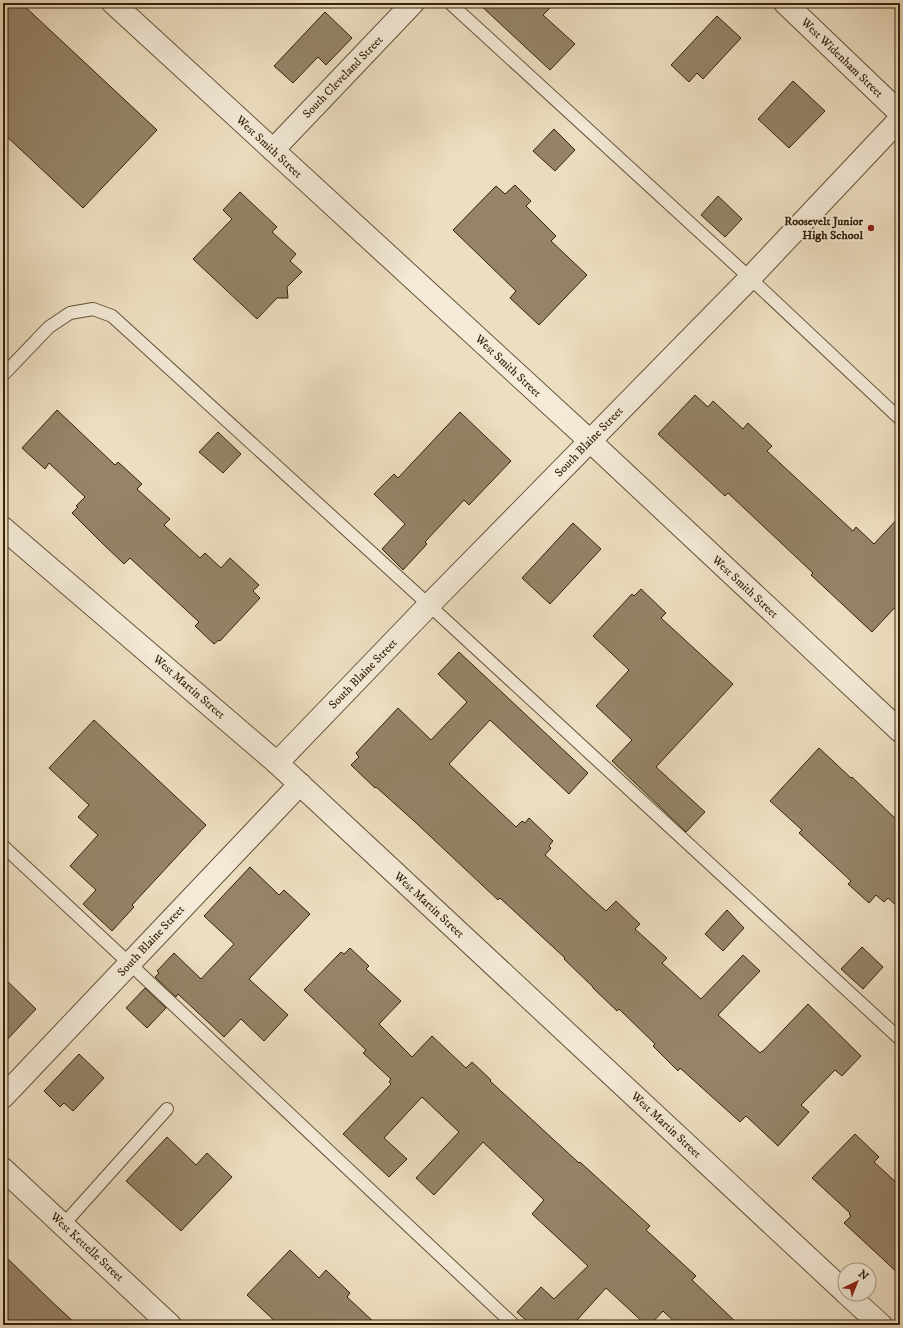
<svg xmlns="http://www.w3.org/2000/svg" width="903" height="1328" viewBox="0 0 903 1328" font-family="'IM FELL DW Pica',serif">
<style>
.building{fill:#958469;stroke:#35220a}
.lines{fill:none;stroke-linecap:round;stroke-linejoin:round}
.service-casing{stroke:#635138;stroke-width:14}
.minor-casing{stroke:#635138;stroke-width:24}
.service{stroke:#f3ead7;stroke-width:12}
.minor{stroke:#f3ead7;stroke-width:22}
.poi-dot{fill:#8f2418;stroke:#f3ead7;stroke-width:1.5}
.labels{text-anchor:middle;dominant-baseline:central;stroke-width:3.5;stroke-linejoin:round;paint-order:stroke}
.street-label{font-size:12px;fill:#35220a;stroke:#f3ead7}
.poi-label{font-size:12px;font-weight:bold;fill:#35220a;stroke:#f3ead7;text-anchor:end}
</style>
<rect width="100%" height="100%" fill="#eddec1"/>
<filter id="stains"><feTurbulence type="fractalNoise" baseFrequency=".005" numOctaves="4"/><feColorMatrix values="0 0 0 0 .2 0 0 0 0 .09 0 0 0 0 .02 0 0 0 .5 -.17"/></filter>
<radialGradient id="worn" r=".72"><stop offset=".6" stop-color="#630" stop-opacity="0"/><stop offset="1" stop-color="#630" stop-opacity=".3"/></radialGradient>
<g class="building">
<polygon points="3,3 21,3 157,130 83,208 3,133"/>
<polygon points="478,3 555,3 543,15 575,44 550,70"/>
<polygon points="325,12 352,38 326,65 318,57 293,83 274,66"/>
<polygon points="717,16 741,38 703,79 697,73 689,82 671,65"/>
<polygon points="793,81 825,111 789,148 758,119"/>
<polygon points="554,129 575,150 555,171 533,151"/>
<polygon points="515,185 531,201 526,206 556,236 551,241 587,275 539,325 510,298 516,291 453,230 496,186 505,194"/>
<polygon points="240,192 277,227 272,232 296,254 290,261 302,272 287,287 288,298 277,298 257,319 193,259 232,219 223,210"/>
<polygon points="718,196 742,219 725,237 701,215"/>
<polygon points="695,395 708,407 713,401 743,429 748,423 772,446 767,451 853,531 856,527 874,544 900,516 900,602 872,632 811,575 813,573 728,493 725,496 658,434"/>
<polygon points="57,410 115,465 118,462 142,484 137,489 170,519 164,525 200,558 205,553 221,568 230,558 259,585 253,591 260,598 220,641 219,640 214,644 195,626 199,622 130,558 124,564 102,543 72,513 78,507 76,506 85,497 49,463 45,469 22,448"/>
<polygon points="460,412 511,461 469,505 464,500 425,542 427,544 403,570 382,549 405,524 374,494 394,474 398,478"/>
<polygon points="218,432 241,454 223,473 199,452"/>
<polygon points="573,523 601,549 550,604 522,578"/>
<polygon points="641,589 666,613 661,618 733,684 656,767 705,812 686,832 612,761 632,740 596,706 629,670 593,636 632,594 634,596"/>
<polygon points="459,652 588,773 569,794 490,720 449,764 516,827 522,821 525,823 529,818 553,841 549,846 551,848 545,855 606,911 616,901 640,924 635,929 667,958 662,963 701,999 743,955 760,971 718,1015 760,1053 762,1051 763,1051 808,1004 861,1056 842,1076 835,1070 801,1105 809,1112 778,1146 746,1116 740,1122 680,1068 678,1071 653,1046 655,1044 619,1009 617,1011 593,988 593,987 564,959 565,958 500,898 498,900 414,821 376,787 375,788 351,765 359,757 356,753 398,708 431,740 467,702 438,674"/>
<polygon points="94,720 206,825 132,905 134,907 112,931 83,904 96,890 70,866 98,835 78,817 89,805 49,768"/>
<polygon points="819,748 851,778 852,777 900,823 900,909 888,898 884,902 876,895 869,903 848,884 851,881 799,833 802,830 770,801"/>
<polygon points="250,867 279,895 284,890 310,914 249,979 288,1015 264,1041 241,1019 224,1037 178,994 176,997 155,977 159,973 157,971 174,953 201,979 234,944 204,916"/>
<polygon points="727,910 744,928 723,951 705,934"/>
<polygon points="862,947 883,967 863,989 841,969"/>
<polygon points="350,948 369,966 366,969 401,1001 379,1024 412,1057 432,1036 466,1068 472,1062 491,1080 490,1081 579,1163 580,1162 650,1226 646,1230 696,1276 692,1280 739,1325 678,1325 663,1311 650,1325 646,1325 606,1288 577,1320 582,1325 529,1325 530,1324 517,1312 541,1287 554,1299 588,1266 532,1214 544,1200 483,1142 434,1195 416,1178 459,1132 422,1097 384,1138 407,1159 389,1177 343,1134 391,1084 389,1082 391,1079 363,1053 366,1050 304,990 341,952 344,954"/>
<polygon points="3,977 36,1009 3,1044"/>
<polygon points="145,988 166,1008 147,1028 126,1008"/>
<polygon points="79,1054 104,1078 73,1111 64,1103 60,1107 44,1091"/>
<polygon points="855,1134 879,1157 874,1162 900,1186 900,1275 844,1223 851,1216 849,1214 850,1213 812,1178"/>
<polygon points="167,1137 196,1165 207,1153 232,1177 181,1231 126,1181"/>
<polygon points="290,1250 319,1278 326,1270 350,1293 347,1297 377,1325 279,1325 247,1295"/>
<polygon points="3,1254 48,1298 77,1325 3,1325"/>
</g>
<g class="lines">
<defs>
<g id="service">
<polyline points="450,3 750,278 900,419"/>
<polyline points="3,375 49,327 70,313 93,309 112,316 429,605 900,1039"/>
<polyline points="3,846 130,964 514,1325"/>
<polyline points="63,1225 167,1109"/>
</g>
<g id="minor">
<polyline points="113,3 590,441 900,731"/>
<polyline points="785,3 900,113"/>
<polyline points="273,150 413,3"/>
<polyline points="3,528 277,763 845,1292"/>
<polyline points="277,763 429,605 750,278 900,119"/>
<polyline points="3,1097 300,784"/>
<polyline points="3,1169 170,1325"/>
<polyline points="847,1294 881,1325"/>
</g>
</defs>
<use href="#service" class="service-casing"/>
<use href="#minor" class="minor-casing"/>
<use href="#service" class="service"/>
<use href="#minor" class="minor"/>
</g>
<circle class="poi-dot" cx="871" cy="228" r="4"/>
<g class="labels">
<g class="street-label">
<text transform="translate(842 58) rotate(44)">West Widenham Street</text>
<text transform="translate(343 77) rotate(-46)">South Cleveland Street</text>
<text transform="translate(269 147) rotate(43)">West Smith Street</text>
<text transform="translate(508 366) rotate(43)">West Smith Street</text>
<text transform="translate(589 442) rotate(-46)">South Blaine Street</text>
<text transform="translate(745 587) rotate(43)">West Smith Street</text>
<text transform="translate(363 674) rotate(-46)">South Blaine Street</text>
<text transform="translate(189 687) rotate(41)">West Martin Street</text>
<text transform="translate(429 905) rotate(43)">West Martin Street</text>
<text transform="translate(151 941) rotate(-47)">South Blaine Street</text>
<text transform="translate(666 1125) rotate(43)">West Martin Street</text>
<text transform="translate(87 1247) rotate(43)">West Kettelle Street</text>
</g>
<g class="poi-label">
<text x="863" y="221">Roosevelt Junior<tspan x="863" dy="14">High School</tspan></text>
</g>
</g>
<rect width="903" height="1328" fill="none" stroke="#eddec1" stroke-width="16"/>
<rect x="4" y="4" width="895" height="1320" fill="none" stroke="#35220a" stroke-width="2"/>
<rect x="8" y="8" width="887" height="1312" fill="none" stroke="#35220a"/>
<g transform="translate(857 1282) rotate(43)"><circle r="19" fill="#f3ead7" stroke="#a79a85"/>
<path d="M0-3L7 15L0 10L-7 15Z" fill="#8f2418"/>
<text y="-6" font-size="11" font-weight="bold" text-anchor="middle" fill="#35220a">N</text>
</g>
<rect width="100%" height="100%" filter="url(#stains)"/>
<rect width="100%" height="100%" fill="url(#worn)"/>
</svg>
